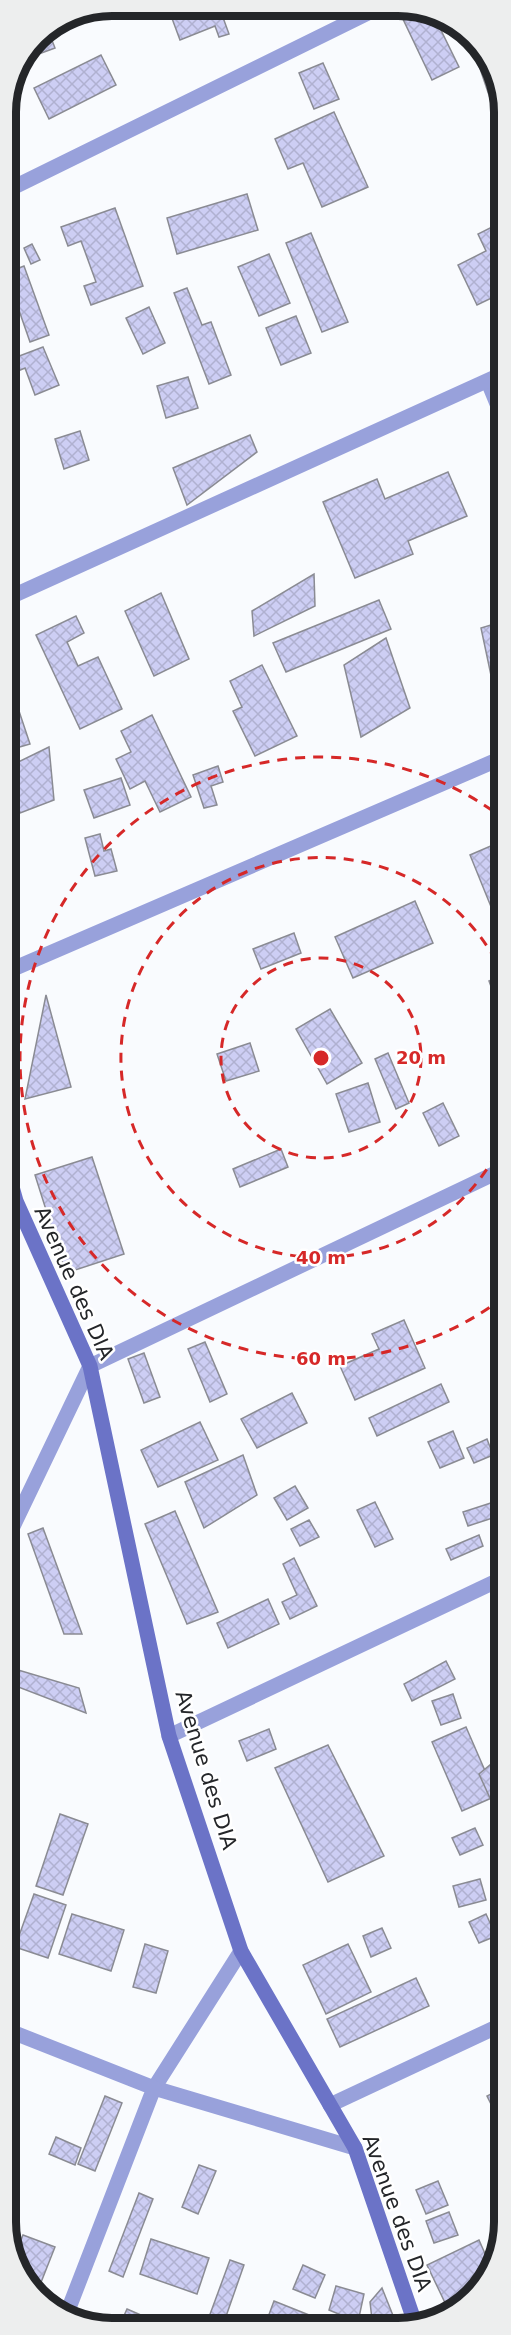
<svg xmlns="http://www.w3.org/2000/svg" width="511" height="2335" viewBox="0 0 511 2335" font-family="'DejaVu Sans',sans-serif">
<style>
.building{fill:url(#building-cross-hatch);stroke:#8a8b93;stroke-width:1.5}
.lines{fill:none;stroke-linecap:round;stroke-linejoin:round}
.street{stroke:#98a1db;stroke-width:15}
.secondary{stroke:#6b73c7;stroke-width:15}
.ring{fill:none;stroke:#d62828;stroke-width:3;stroke-dasharray:10 8}
.labels{text-anchor:middle;dominant-baseline:central;stroke-width:5;stroke-linejoin:round;paint-order:stroke}
.street-label{font-size:21px;fill:#242629;stroke:#fff}
.rim{fill:none;stroke:#242629;stroke-width:8}
.centre{fill:#d62828;stroke:#fff;stroke-width:3}
.ring-label{font-size:18px;text-anchor:middle;font-weight:bold;fill:#d62828;stroke:#fff;stroke-width:5;stroke-linejoin:round;paint-order:stroke}
</style>
<defs>
<pattern id="building-cross-hatch" width="8" height="8" patternUnits="userSpaceOnUse" patternTransform="scale(1.5)"><rect width="8" height="8" fill="#cdcef4"/><path d="M0 0l8 8M0 8l8-8" fill="none" stroke="#b0b1d1"/></pattern>
</defs>
<rect width="100%" height="100%" fill="#f9fbfe"/>
<g class="building">
<polygon points="416,10 426,10 433,14 459,67 432,80 402,17"/>
<polygon points="221,12 229,34 219,37 215,26 180,40 170,13"/>
<polygon points="48,30 55,48 28,58 37,37"/>
<polygon points="469,36 478,42 501,91 490,98"/>
<polygon points="101,55 116,85 49,119 34,88"/>
<polygon points="323,63 339,99 314,109 299,73"/>
<polygon points="334,112 368,187 322,207 303,163 288,169 275,139"/>
<polygon points="247,194 258,230 177,254 167,218"/>
<polygon points="115,208 143,286 91,305 84,286 96,282 84,249 81,241 68,246 61,227"/>
<polygon points="504,221 504,292 477,305 458,265 486,251 478,234"/>
<polygon points="311,233 348,322 322,332 286,243"/>
<polygon points="32,244 40,260 31,264 24,248"/>
<polygon points="269,254 290,303 259,316 238,267"/>
<polygon points="24,266 49,335 30,342 6,273"/>
<polygon points="187,288 202,325 211,322 231,375 209,384 174,293"/>
<polygon points="149,307 165,343 143,354 126,318"/>
<polygon points="296,316 311,353 281,365 266,328"/>
<polygon points="43,347 59,385 35,395 25,368 6,376 6,361"/>
<polygon points="188,377 198,408 166,418 157,386"/>
<polygon points="80,431 89,460 64,469 55,439"/>
<polygon points="250,435 257,452 187,505 173,468"/>
<polygon points="448,472 467,516 408,541 413,554 355,578 323,502 377,479 385,499"/>
<polygon points="314,574 315,606 254,636 252,611"/>
<polygon points="161,593 189,659 154,676 125,611"/>
<polygon points="379,600 391,629 286,672 273,643"/>
<polygon points="76,616 84,633 67,642 78,666 98,657 122,709 80,729 36,635"/>
<polygon points="504,621 504,694 496,699 481,628"/>
<polygon points="386,638 410,708 361,737 344,665"/>
<polygon points="262,665 297,736 255,756 233,711 242,707 230,681"/>
<polygon points="18,708 30,744 6,751 6,711"/>
<polygon points="152,715 191,797 160,812 145,781 130,789 116,759 131,752 121,731"/>
<polygon points="49,747 54,800 20,813 6,768"/>
<polygon points="218,766 223,782 211,786 217,805 204,808 193,775"/>
<polygon points="121,778 130,805 94,818 84,790"/>
<polygon points="100,834 104,851 111,849 117,871 95,876 85,838"/>
<polygon points="493,845 504,874 504,915 496,919 470,855"/>
<polygon points="415,901 433,943 353,978 335,937"/>
<polygon points="294,933 301,953 261,969 253,949"/>
<polygon points="504,975 504,1013 501,1014 489,981"/>
<polygon points="46,995 71,1087 25,1099"/>
<polygon points="330,1009 362,1063 327,1084 296,1029"/>
<polygon points="250,1043 259,1071 226,1081 217,1054"/>
<polygon points="388,1053 409,1103 396,1109 375,1059"/>
<polygon points="368,1083 380,1122 349,1132 336,1094"/>
<polygon points="443,1103 459,1136 439,1146 423,1113"/>
<polygon points="281,1149 288,1167 240,1187 233,1169"/>
<polygon points="92,1157 124,1254 66,1273 35,1175"/>
<polygon points="404,1320 425,1368 355,1400 340,1366 379,1349 372,1334"/>
<polygon points="205,1342 227,1394 210,1402 188,1349"/>
<polygon points="144,1353 160,1397 144,1403 128,1359"/>
<polygon points="441,1384 449,1402 377,1436 369,1418"/>
<polygon points="292,1393 307,1423 257,1448 241,1419"/>
<polygon points="200,1422 218,1460 158,1487 141,1450"/>
<polygon points="453,1431 464,1458 440,1468 428,1442"/>
<polygon points="487,1439 493,1455 474,1463 467,1448"/>
<polygon points="243,1455 257,1495 204,1528 185,1482"/>
<polygon points="295,1486 308,1508 287,1520 274,1498"/>
<polygon points="503,1499 505,1514 468,1526 463,1512"/>
<polygon points="375,1502 393,1539 375,1547 357,1510"/>
<polygon points="175,1511 218,1612 187,1624 145,1524"/>
<polygon points="309,1520 319,1537 300,1546 291,1529"/>
<polygon points="43,1528 82,1634 64,1634 28,1534"/>
<polygon points="479,1535 483,1546 451,1560 446,1549"/>
<polygon points="294,1558 317,1606 290,1619 282,1602 297,1595 283,1564"/>
<polygon points="268,1599 279,1624 228,1648 217,1623"/>
<polygon points="7,1626 15,1628 7,1644"/>
<polygon points="446,1661 455,1679 412,1701 404,1684"/>
<polygon points="8,1667 79,1688 86,1713 13,1685"/>
<polygon points="453,1694 461,1718 441,1725 432,1701"/>
<polygon points="466,1727 496,1796 462,1811 432,1742"/>
<polygon points="269,1729 276,1749 247,1761 239,1741"/>
<polygon points="328,1745 384,1856 328,1882 275,1768"/>
<polygon points="501,1756 505,1763 505,1831 479,1774"/>
<polygon points="60,1814 88,1824 63,1895 36,1886"/>
<polygon points="475,1828 483,1845 460,1855 452,1838"/>
<polygon points="505,1875 505,1900 494,1892"/>
<polygon points="480,1879 486,1900 459,1907 453,1886"/>
<polygon points="34,1894 66,1905 48,1958 15,1947"/>
<polygon points="72,1914 124,1930 111,1971 59,1954"/>
<polygon points="486,1914 496,1936 479,1943 469,1922"/>
<polygon points="382,1928 391,1948 371,1957 363,1936"/>
<polygon points="145,1944 168,1951 156,1993 133,1987"/>
<polygon points="348,1944 371,1992 326,2014 303,1965"/>
<polygon points="416,1978 429,2006 340,2047 327,2019"/>
<polygon points="505,2087 505,2120 500,2122 487,2096"/>
<polygon points="105,2096 122,2103 95,2171 78,2164"/>
<polygon points="56,2137 81,2148 75,2165 49,2154"/>
<polygon points="199,2165 216,2171 198,2214 182,2207"/>
<polygon points="438,2181 448,2205 426,2214 416,2190"/>
<polygon points="139,2193 153,2199 123,2277 109,2271"/>
<polygon points="449,2212 458,2235 434,2243 426,2221"/>
<polygon points="23,2235 55,2247 36,2295 33,2293 15,2255"/>
<polygon points="151,2239 209,2258 197,2294 140,2274"/>
<polygon points="479,2240 490,2265 478,2293 448,2309 427,2265"/>
<polygon points="230,2260 244,2265 224,2322 209,2317"/>
<polygon points="303,2265 325,2275 315,2298 293,2289"/>
<polygon points="336,2286 364,2294 358,2322 329,2310"/>
<polygon points="382,2288 398,2328 373,2328 370,2302"/>
<polygon points="274,2301 309,2315 304,2328 264,2328"/>
<polygon points="127,2309 143,2316 138,2327 119,2327"/>
</g>
<g class="lines">
<g class="street">
<polyline points="6,191 374,10"/>
<polyline points="488,382 504,421"/>
<polyline points="6,599 504,373"/>
<polyline points="6,972 504,757"/>
<polyline points="7,1539 90,1366 504,1169"/>
<polyline points="169,1736 505,1577"/>
<polyline points="241,1951 154,2088 355,2148"/>
<polyline points="7,2030 154,2088 67,2313"/>
<polyline points="330,2105 505,2023"/>
</g>
<polyline class="secondary" points="7,1169 16,1201 90,1366 169,1736 241,1951 355,2148 416,2326"/>
</g>
<g class="ring">
<circle cx="321" cy="1058" r="100"/>
<path d="M504 1138A200 200 0 1 1 504 977"/>
<path d="M504 1297A301 301 0 1 1 504 819"/>
</g>
<g class="labels">
<g class="street-label">
<text transform="translate(74 1283) rotate(66)">Avenue des DIA</text>
<text transform="translate(206 1770) rotate(73)">Avenue des DIA</text>
<text transform="translate(397 2213) rotate(70)">Avenue des DIA</text>
</g>
</g>
<path d="M0 0H511V2335H0ZM112 16H398A96 96 0 0 1 494 112V2222A96 96 0 0 1 398 2318H112A96 96 0 0 1 16 2222V112A96 96 0 0 1 112 16Z" fill="#edeeee" fill-rule="evenodd"/>
<path class="rim" d="M112 16H398A96 96 0 0 1 494 112V2222A96 96 0 0 1 398 2318H112A96 96 0 0 1 16 2222V112A96 96 0 0 1 112 16Z"/>
<circle cx="321" cy="1058" r="9" class="centre"/>
<g class="ring-label">
<text x="421" y="1064">20 m</text>
<text x="321" y="1264">40 m</text>
<text x="321" y="1365">60 m</text>
</g>
</svg>
